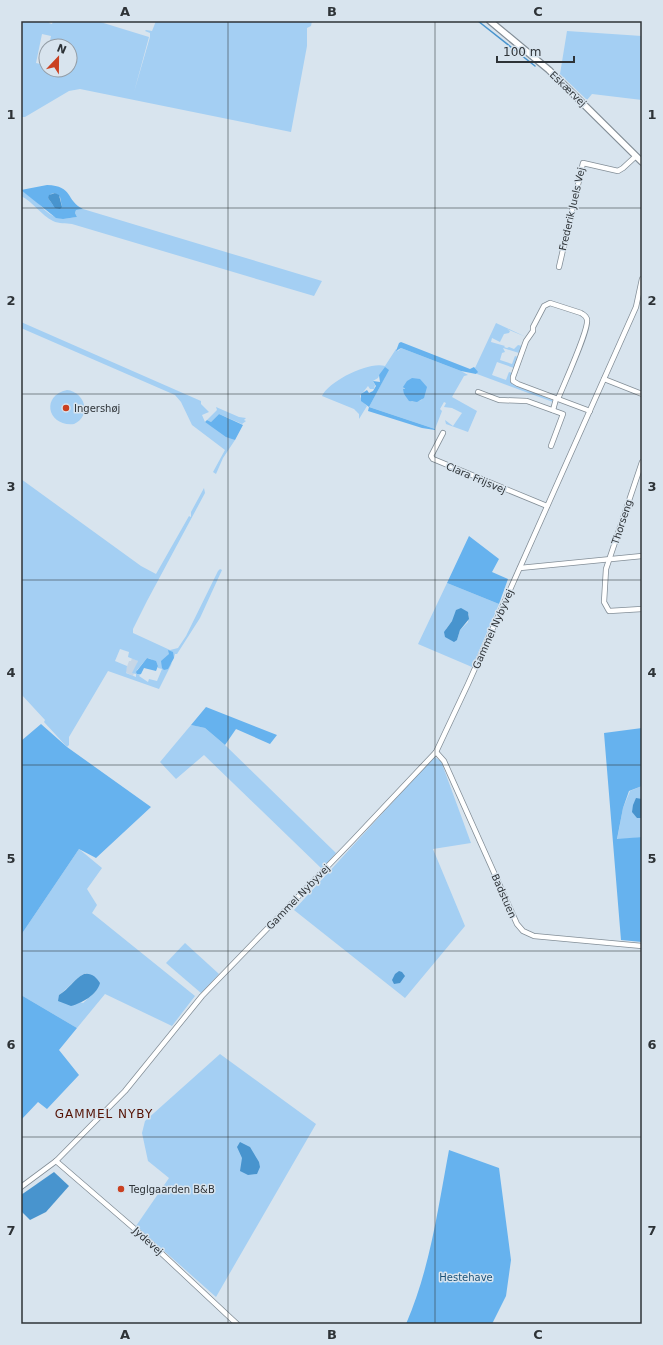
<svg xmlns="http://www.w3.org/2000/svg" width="663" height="1345" viewBox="0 0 663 1345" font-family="'DejaVu Sans',sans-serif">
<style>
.built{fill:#c6d6e6}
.green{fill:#a4cff3;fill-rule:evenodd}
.forest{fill:#66b2ee;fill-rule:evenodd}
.water{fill:#4894ce}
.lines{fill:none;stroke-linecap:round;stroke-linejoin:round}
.stream{stroke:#4894ce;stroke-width:1.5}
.minor-casing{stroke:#838e97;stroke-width:6}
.tertiary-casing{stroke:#838e97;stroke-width:8}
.minor{stroke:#fff;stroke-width:4.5}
.tertiary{stroke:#fff;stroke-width:5.5}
.grid{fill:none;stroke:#2e3337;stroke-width:1;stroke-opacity:0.55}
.poi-dot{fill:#ca4020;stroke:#d8e4ee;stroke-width:1.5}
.labels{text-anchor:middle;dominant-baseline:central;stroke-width:3;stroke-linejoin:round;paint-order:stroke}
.street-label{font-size:10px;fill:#2e3337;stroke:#d8e4ee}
.poi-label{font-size:10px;fill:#2e3337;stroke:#d8e4ee;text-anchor:start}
.park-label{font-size:10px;fill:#195178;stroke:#d8e4ee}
.quarter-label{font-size:12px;letter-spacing:1px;fill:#541103;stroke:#d8e4ee}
.neatline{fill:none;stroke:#2e3337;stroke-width:1.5}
.grid-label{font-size:13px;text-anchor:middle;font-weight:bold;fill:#2e3337}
</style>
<rect width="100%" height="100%" fill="#d8e4ee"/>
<polygon class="built" points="132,658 138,661 133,676 125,672 129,661 131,661"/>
<g class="green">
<path d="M21,21H50L49,23L52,24L53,21H97L149,37L134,92L150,37V33L145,31L146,30L152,31L156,21H312L311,26L307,28V46L291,132L80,89L69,91L25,117H21ZM42,34L51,36L49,46H70V70H46V61L45,65L36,63Z"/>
<polygon points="567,31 642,36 642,100 592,94 587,100 560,74"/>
<path d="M21,190C46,203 44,224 77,217L75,213L76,210L83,209L322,281L314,296L72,224C66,223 59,224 53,221C41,215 33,202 21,196Z"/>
<polygon points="21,322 201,401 201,404 209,412 202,415 205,422 235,440 223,458 216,474 213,472 225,450 192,425 181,402 175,395 21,328"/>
<polygon points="496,323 526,337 507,329 510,331 509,333 504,334 500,342 492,338 491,342 505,346 504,347 507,348 509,347 514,349 518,345 522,346 519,353 503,348 505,352 502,353 500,360 512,364 515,356 518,357 514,368 497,362 492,375 506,380 509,372 512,373 510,379 513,384 552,400 553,402 477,374 475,368"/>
<path d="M401,348L461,371L468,375L464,376L452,397L477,411L468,432L446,424L445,420L453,426L462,413L452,408L444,407L446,403L444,402L440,409L442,411L435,429L369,407L385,377L380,374L378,378L373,381L375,385L374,389H370L368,386L360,396L362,401L367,406L359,419V414L354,409L322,396C329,381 369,361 385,366L396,349L398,351ZM409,380L422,400L412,402L404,394V386Z"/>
<path d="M67,390C85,392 92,416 74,424C48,427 40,396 67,390Z"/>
<polygon points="216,407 239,417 246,418 244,420 246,421 242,424 219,414 211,422 207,420 217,410"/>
<path d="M21,479L141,566L156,574L189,516L191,517V512L204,488L205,493L147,601L133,629V633L170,650L178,648L186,636L218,571L220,569L222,570L200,618L177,654H175L174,658L168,651L170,654L164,670L172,663L159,689L108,671L69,737V745L67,747L44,722L45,720L21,694ZM120,649L129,652L128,657L138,661L132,673L136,674V677L126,673L127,666L115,661ZM147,658L151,659L158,665V668L162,669L157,681L149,679L148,682L139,676L141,674L137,670Z"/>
<path d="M447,583L499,604L472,667L418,644ZM469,614L468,622L460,630L457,640L446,629L452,621Z"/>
<polygon points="191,725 205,728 225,745 336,853 322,869 204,755 176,779 160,762"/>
<polygon points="434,757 441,761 471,843 433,849 465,926 405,998 294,910"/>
<polygon points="642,786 642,837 617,840 623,808 630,791"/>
<path d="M79,849L102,868L87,889L97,905L92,913L195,996L172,1026L105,994L77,1028L21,995V935ZM86,973L96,991L83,1003L59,995C69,988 75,978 86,973Z"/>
<polygon points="185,943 219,974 201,993 166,963"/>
<polygon points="220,1054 316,1124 216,1297 136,1226 169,1178 148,1161 142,1133 145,1121"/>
</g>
<g class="forest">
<path d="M47,185C74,186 65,200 83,209L76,210L75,213L77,217L63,219L56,218L21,190ZM55,193L60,197L62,207L53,205L48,198L51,194Z"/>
<polygon points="401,342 470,369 474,367 478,372 476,374 461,371 401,348 396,351 399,343"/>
<polygon points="385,367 389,370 369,407 435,429 435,430 422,428 368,411 369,407 361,401 361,394 367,390 369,393 373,391 376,386 373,381 380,382 379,375"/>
<polygon points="412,378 420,379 427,387 424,398 417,402 409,401 404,394 403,389 405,389 403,387 407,381"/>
<polygon points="219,414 243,425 235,440 226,437 205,422 207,420 211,422"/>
<polygon points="469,536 499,559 492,572 508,579 499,604 447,583"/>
<polygon points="168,650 173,652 174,658 168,669 164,670 162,668 161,661 169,654"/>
<polygon points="147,658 156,661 158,666 156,671 144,668 141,674 137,674 136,672"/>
<polygon points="206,707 277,735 270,744 236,729 225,745 205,728 191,725"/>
<polygon points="41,724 67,747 151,807 96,858 79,849 21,935 21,741"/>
<polygon points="642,728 642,786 629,791 623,808 617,839 642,837 642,942 621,940 604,733"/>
<polygon points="21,995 77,1028 59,1050 79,1075 47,1109 38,1102 21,1120"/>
<path d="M449,1150L499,1168L511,1260L506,1296L492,1324H406C430,1269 438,1208 449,1150Z"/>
</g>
<g class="water">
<polygon points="55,193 59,195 62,207 60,209 55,208 48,198 49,195"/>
<polygon points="461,608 468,612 469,619 460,630 457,640 454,642 445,637 444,632 452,621 456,610"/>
<polygon points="636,798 642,799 641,818 637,818 632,812 633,805"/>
<polygon points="399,971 402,972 405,976 400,983 394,984 392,980 395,974"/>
<path d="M84,974C92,973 96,977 100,983C97,995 82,1003 71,1006L58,1001L59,995C69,989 74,979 84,974Z"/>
<polygon points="240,1142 250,1147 259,1162 260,1167 257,1174 248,1175 240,1171 242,1158 237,1147"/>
<polygon points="54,1172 69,1186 46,1212 30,1220 21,1211 21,1195"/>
</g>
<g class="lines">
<polyline class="stream" points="478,21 535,66"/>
<defs>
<g id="minor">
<polyline points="559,267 583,163 618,171 623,168 636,156"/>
<polyline points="604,379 642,394"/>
<polyline points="478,392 499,400 527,401 563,414 551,446"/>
<path d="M558,399C563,386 589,330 587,320C587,316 584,315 581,313L550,303L544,306L533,327V331L526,341L513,377V381L518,384L590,411"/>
<polyline points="553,410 556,399"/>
<polyline points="443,433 431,456 433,459 547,506"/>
<polyline points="642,462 606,569 604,602 609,611 642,609"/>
<polyline points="520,568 642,556"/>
<polyline points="436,752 444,761 517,924 523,931 534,936 642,946"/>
<polyline points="56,1161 144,1237 237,1324"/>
<polyline points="21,1187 56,1161 125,1091 202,996 352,841 436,752 468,684 636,307 642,279"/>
</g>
<polyline id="tertiary" points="490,21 549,70 642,162"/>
</defs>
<use href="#minor" class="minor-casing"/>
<use href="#tertiary" class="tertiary-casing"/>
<use href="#minor" class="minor"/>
<use href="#tertiary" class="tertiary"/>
</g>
<path class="grid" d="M228,21V1324M435,21V1324M21,208H642M21,394H642M21,580H642M21,765H642M21,951H642M21,1137H642"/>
<g class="poi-dot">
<circle cx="66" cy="408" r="4"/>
<circle cx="121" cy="1189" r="4"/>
</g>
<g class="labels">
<g class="street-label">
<text transform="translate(568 89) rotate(44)">Eskærvej</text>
<text transform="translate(572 209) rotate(-77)">Frederik Juels Vej</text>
<text transform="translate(476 478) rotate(23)">Clara Frijsvej</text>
<text transform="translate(622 522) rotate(-72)">Thorseng</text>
<text transform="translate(493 629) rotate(-66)">Gammel Nybyvej</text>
<text transform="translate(504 896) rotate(66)">Badstuen</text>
<text transform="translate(298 897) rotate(-46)">Gammel Nybyvej</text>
<text transform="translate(148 1241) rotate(42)">Jydevej</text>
</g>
<g class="poi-label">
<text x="74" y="408">Ingershøj</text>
<text x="129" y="1189">Teglgaarden B&amp;B</text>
</g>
<g class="park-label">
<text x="466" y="1277">Hestehave</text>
</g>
<g class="quarter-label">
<text x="104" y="1114">GAMMEL NYBY</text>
</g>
</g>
<rect width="663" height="1345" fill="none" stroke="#d8e4ee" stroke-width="44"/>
<g transform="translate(58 58) rotate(22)"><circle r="19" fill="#d8e4ee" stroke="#949da5"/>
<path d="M0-3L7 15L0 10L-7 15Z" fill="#ca4020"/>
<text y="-6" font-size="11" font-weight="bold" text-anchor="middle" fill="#2e3337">N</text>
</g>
<path d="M497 56v6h77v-6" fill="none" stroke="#2e3337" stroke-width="2"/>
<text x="503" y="56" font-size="12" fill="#2e3337" stroke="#d8e4ee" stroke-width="3" paint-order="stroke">100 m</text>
<rect x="22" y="22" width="619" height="1301" class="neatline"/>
<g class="grid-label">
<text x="125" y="16">A</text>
<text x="332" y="16">B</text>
<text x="538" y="16">C</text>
<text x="11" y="119">1</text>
<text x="652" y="119">1</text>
<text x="11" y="305">2</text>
<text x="652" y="305">2</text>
<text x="11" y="491">3</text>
<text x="652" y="491">3</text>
<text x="11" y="677">4</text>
<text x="652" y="677">4</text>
<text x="11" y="863">5</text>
<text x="652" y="863">5</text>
<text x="11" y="1049">6</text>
<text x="652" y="1049">6</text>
<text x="11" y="1235">7</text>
<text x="652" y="1235">7</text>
<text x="125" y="1339">A</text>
<text x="332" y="1339">B</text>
<text x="538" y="1339">C</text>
</g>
</svg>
